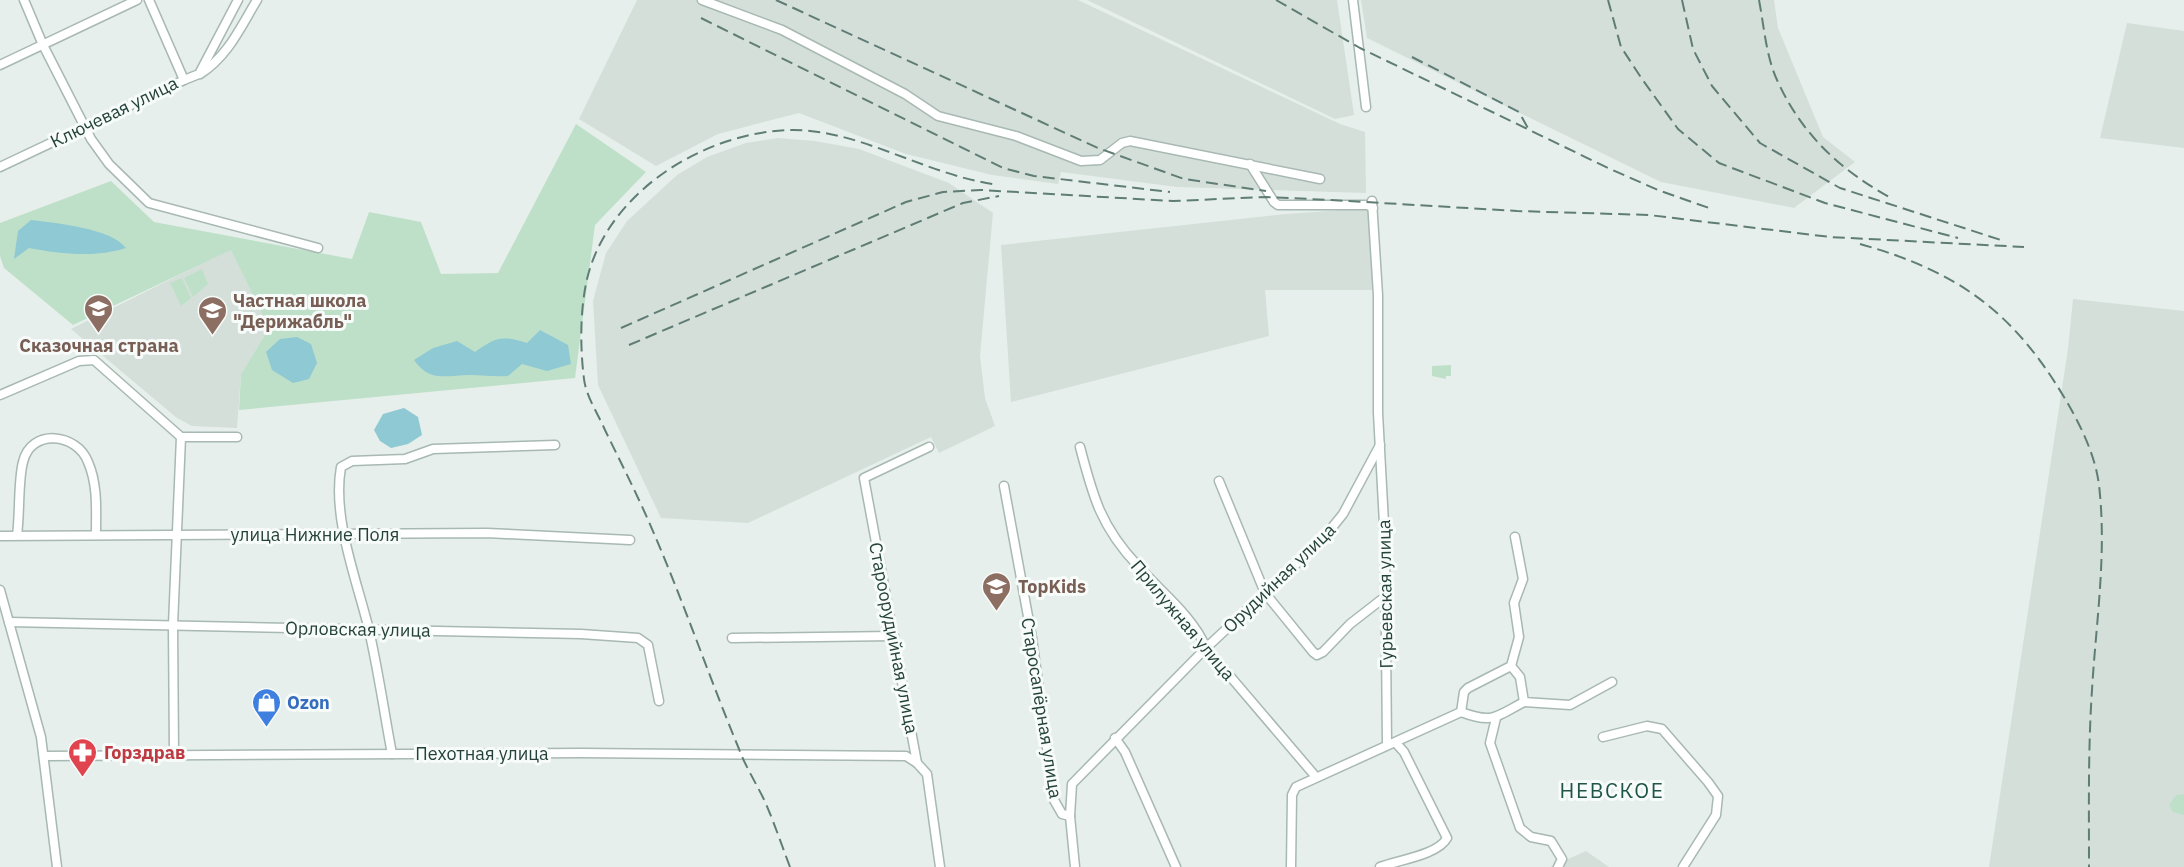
<svg xmlns="http://www.w3.org/2000/svg" width="2184" height="867" viewBox="0 0 2184 867" font-family="'IBM Plex Sans',sans-serif">
<style>
.built{fill:#d4dfda}
.green{fill:#bfe0c8}
.water{fill:#8ec9d4}
.lines{fill:none;stroke-linecap:round;stroke-linejoin:round}
.minor-casing{stroke:#a8b8b2;stroke-width:11}
.minor{stroke:#fff;stroke-width:8}
.rail{stroke:#5f7d75;stroke-width:2;stroke-dasharray:12 6;stroke-linecap:butt}
.labels{text-anchor:middle;dominant-baseline:central;stroke-width:6;stroke-linejoin:round;paint-order:stroke}
.street-label{font-size:18px;fill:#24423a;stroke:#f7fbf9}
.education-label{font-size:18px;font-weight:bold;fill:#785e54;stroke:#f7fbf9;text-anchor:start}
.shop-label{font-size:18px;font-weight:bold;fill:#366cbe;stroke:#f7fbf9;text-anchor:start}
.health-label{font-size:18px;font-weight:bold;fill:#be3a42;stroke:#f7fbf9;text-anchor:start}
.quarter-label{font-size:21px;letter-spacing:1.5px;fill:#1f5548;stroke:#f7fbf9}
</style>
<rect width="100%" height="100%" fill="#e6efeb"/>
<g class="built">
<polygon points="637,0 1078,0 1340,124 1365,132 1366,193 1177,187 1061,172 1058,184 992,175 906,154 799,113 718,134 656,166 579,119"/>
<polygon points="1087,0 1337,0 1354,115 1335,119"/>
<polygon points="1361,0 1774,0 1778,28 1823,137 1855,162 1794,208 1661,182 1367,38"/>
<polygon points="2127,23 2184,31 2184,148 2100,138"/>
<polygon points="778,138 815,141 859,149 949,183 993,213 980,356 985,398 995,426 939,453 931,437 748,523 661,518 598,385 593,301 606,253 627,221 677,175 707,157 746,143"/>
<polygon points="1370,208 1375,290 1265,290 1269,336 1011,402 1001,245 1286,214"/>
<polygon points="231,249 269,328 241,374 237,428 192,426 177,418 71,329"/>
<polygon points="2073,299 2184,311 2184,867 1989,867 2068,349"/>
<polygon points="1586,851 1609,867 1550,867"/>
</g>
<g class="green">
<polygon points="576,124 646,172 595,225 575,378 239,410 241,374 269,328 231,250 73,325 4,268 0,256 0,223 111,181 154,222 352,259 369,212 421,222 441,274 498,273"/>
<polygon points="202,269 208,284 193,297 184,278"/>
<polygon points="182,278 191,298 181,306 170,283"/>
<polygon points="1451,365 1451,376 1446,376 1446,379 1432,376 1432,366"/>
<polygon points="2184,794 2184,815 2173,812 2169,805 2176,795"/>
</g>
<g class="water">
<path d="M31,220C55,223 111,228 126,248C95,258 60,254 29,248L14,259L18,231Z"/>
<path d="M540,330L568,345L571,364L547,371L522,364L508,376C495,377 483,375 470,375C446,375 430,383 414,360L433,348L457,341L475,352C496,337 501,335 527,343Z"/>
<polygon points="297,337 311,344 317,363 309,379 293,383 272,370 266,352 280,339"/>
<polygon points="404,408 418,417 422,435 408,444 391,448 380,441 374,430 383,414"/>
</g>
<g class="lines">
<defs>
<g id="minor">
<polyline points="24,0 43,45 91,139 109,164 149,203 318,248"/>
<polyline points="702,0 782,30 905,94 938,116 1016,136 1081,161 1100,160 1122,143 1130,141 1320,179"/>
<polyline points="1353,0 1366,107"/>
<polyline points="0,65 137,0"/>
<path d="M200,74C228,56 240,28 257,0"/>
<polyline points="184,80 199,74 238,0"/>
<polyline points="1250,164 1274,202 1278,205 1368,205 1373,208"/>
<polyline points="0,167 184,80 149,0"/>
<polyline points="1372,201 1378,295 1378,413 1385,542 1387,744"/>
<polyline points="0,395 79,361 94,360 181,437 237,437"/>
<polyline points="929,447 864,478 917,763 927,774 940,867"/>
<path d="M1080,447C1093,497 1101,527 1138,566C1160,591 1193,616 1206,648L1316,777"/>
<polyline points="1219,481 1265,593 1313,652 1317,655 1323,652 1350,624 1386,596"/>
<polyline points="1004,486 1032,638 1054,800 1062,814 1070,816"/>
<path d="M17,535C20,515 18,480 23,462C31,428 77,433 88,462C98,485 96,510 96,534"/>
<polyline points="0,536 487,533 630,540"/>
<polyline points="0,590 41,737 57,867"/>
<polyline points="9,622 581,634 638,638 648,645 659,701"/>
<polyline points="732,638 894,636"/>
<polyline points="1511,666 1520,677 1524,702 1570,705 1612,682"/>
<path d="M1461,712C1493,724 1495,717 1524,702"/>
<polyline points="1496,718 1490,743 1520,828 1531,837 1551,841 1562,859 1558,867"/>
<polyline points="1603,737 1647,726 1662,729 1708,782 1718,796 1716,815 1683,867"/>
<polyline points="1115,738 1125,752 1176,867"/>
<polyline points="174,754 173,625 181,437"/>
<path d="M392,754C384,712 378,668 368,626C356,578 332,517 341,467L352,461L405,459L433,449L555,445"/>
<polyline points="44,756 581,753 906,756 917,763"/>
<polyline points="1075,867 1070,816 1072,784 1206,648 1322,540 1343,514 1380,445"/>
<polyline points="1291,867 1292,795 1296,787 1461,712 1464,692 1468,688 1511,666 1519,637 1514,603 1523,579 1515,537"/>
<path d="M1380,867C1398,860 1438,855 1447,838L1404,752L1396,743"/>
</g>
</defs>
<use href="#minor" class="minor-casing"/>
<use href="#minor" class="minor"/>
<g class="rail">
<polyline points="776,0 1098,148 1184,179 1266,191"/>
<polyline points="1276,0 1360,48 1608,168 1658,190 1709,208"/>
<polyline points="1608,0 1621,47 1642,79 1678,129 1719,163 1825,203 1958,238"/>
<polyline points="1682,0 1693,49 1712,86 1760,143 1840,188 2004,241"/>
<path d="M1759,0C1764,26 1766,56 1777,80C1802,135 1841,171 1893,199"/>
<polyline points="701,18 1003,168 1034,176 1170,192"/>
<polyline points="1412,57 1519,112 1529,130"/>
<path d="M1860,244C1956,271 2012,310 2064,397C2080,424 2095,454 2099,485C2107,554 2096,622 2092,690C2088,749 2089,808 2089,867"/>
<polyline points="621,328 906,202 943,192 981,190 1173,201 1266,197 1331,200 1517,211 1649,215 1830,237 2024,247"/>
<polyline points="629,345 963,203 999,196"/>
<path d="M790,867C782,846 775,825 766,804C758,786 746,768 739,749C710,679 685,606 655,536C640,500 622,465 605,430C598,414 586,396 584,379C580,347 580,310 587,279C608,192 703,133 789,130C857,128 924,174 993,184"/>
</g>
</g>
<defs>
<symbol id="school-pin" viewBox="-11 -11 22 30"><path d="M0 17L-7.5 6A9.5 9.5 0 1 1 7.5 6Z" fill="#8d6e63" stroke="#f7fbf9"/><path d="M0-5L7-2L0 1L-7-2ZM-4 1L0 2.5L4 1V4Q0 6-4 4Z" fill="#fff"/></symbol>
<symbol id="shop-pin" viewBox="-11 -11 22 30"><path d="M0 17L-7.5 6A9.5 9.5 0 1 1 7.5 6Z" fill="#3f7fe0" stroke="#f7fbf9"/><path d="M-5-2.5h2.3a2.7 3.5 0 0 1 5.4 0H5L5.5 6h-11ZM-1.5-2.5h3a1.5 2.3 0 0 0-3 0Z" fill="#fff"/></symbol>
<symbol id="pharmacy-pin" viewBox="-11 -11 22 30"><path d="M0 17L-7.5 6A9.5 9.5 0 1 1 7.5 6Z" fill="#e0444e" stroke="#f7fbf9"/><path d="M-2-6h4v4h4v4h-4v4h-4v-4h-4v-4h4Z" fill="#fff"/></symbol>
</defs>
<g fill-rule="evenodd">
<use href="#school-pin" x="82" y="292" width="33" height="45"/>
<use href="#school-pin" x="196" y="294" width="33" height="45"/>
<use href="#school-pin" x="980" y="570" width="33" height="45"/>
<use href="#shop-pin" x="250" y="686" width="33" height="45"/>
<use href="#pharmacy-pin" x="66" y="736" width="33" height="45"/>
</g>
<g class="labels">
<g class="street-label">
<text transform="translate(114 112) rotate(-26)">Ключевая улица</text>
<text x="315" y="534">улица Нижние Поля</text>
<text transform="translate(1279 578) rotate(-44)">Орудийная улица</text>
<text transform="translate(1385 594) rotate(-91)">Гурьевская улица</text>
<text transform="translate(1183 620) rotate(50)">Прилужная улица</text>
<text transform="translate(358 629) rotate(1)">Орловская улица</text>
<text transform="translate(894 638) rotate(79)">Староорудийная улица</text>
<text transform="translate(1042 708) rotate(81)">Старосапёрная улица</text>
<text x="482" y="753">Пехотная улица</text>
</g>
<g class="education-label">
<text x="233" y="300">Частная школа<tspan x="233" dy="21">"Дерижабль"</tspan></text>
<text x="99" y="345" text-anchor="middle">Сказочная страна</text>
<text x="1018" y="586">TopKids</text>
</g>
<g class="shop-label">
<text x="287" y="702">Ozon</text>
</g>
<g class="health-label">
<text x="104" y="752">Горздрав</text>
</g>
<g class="quarter-label">
<text x="1612" y="790">НЕВСКОЕ</text>
</g>
</g>
</svg>
